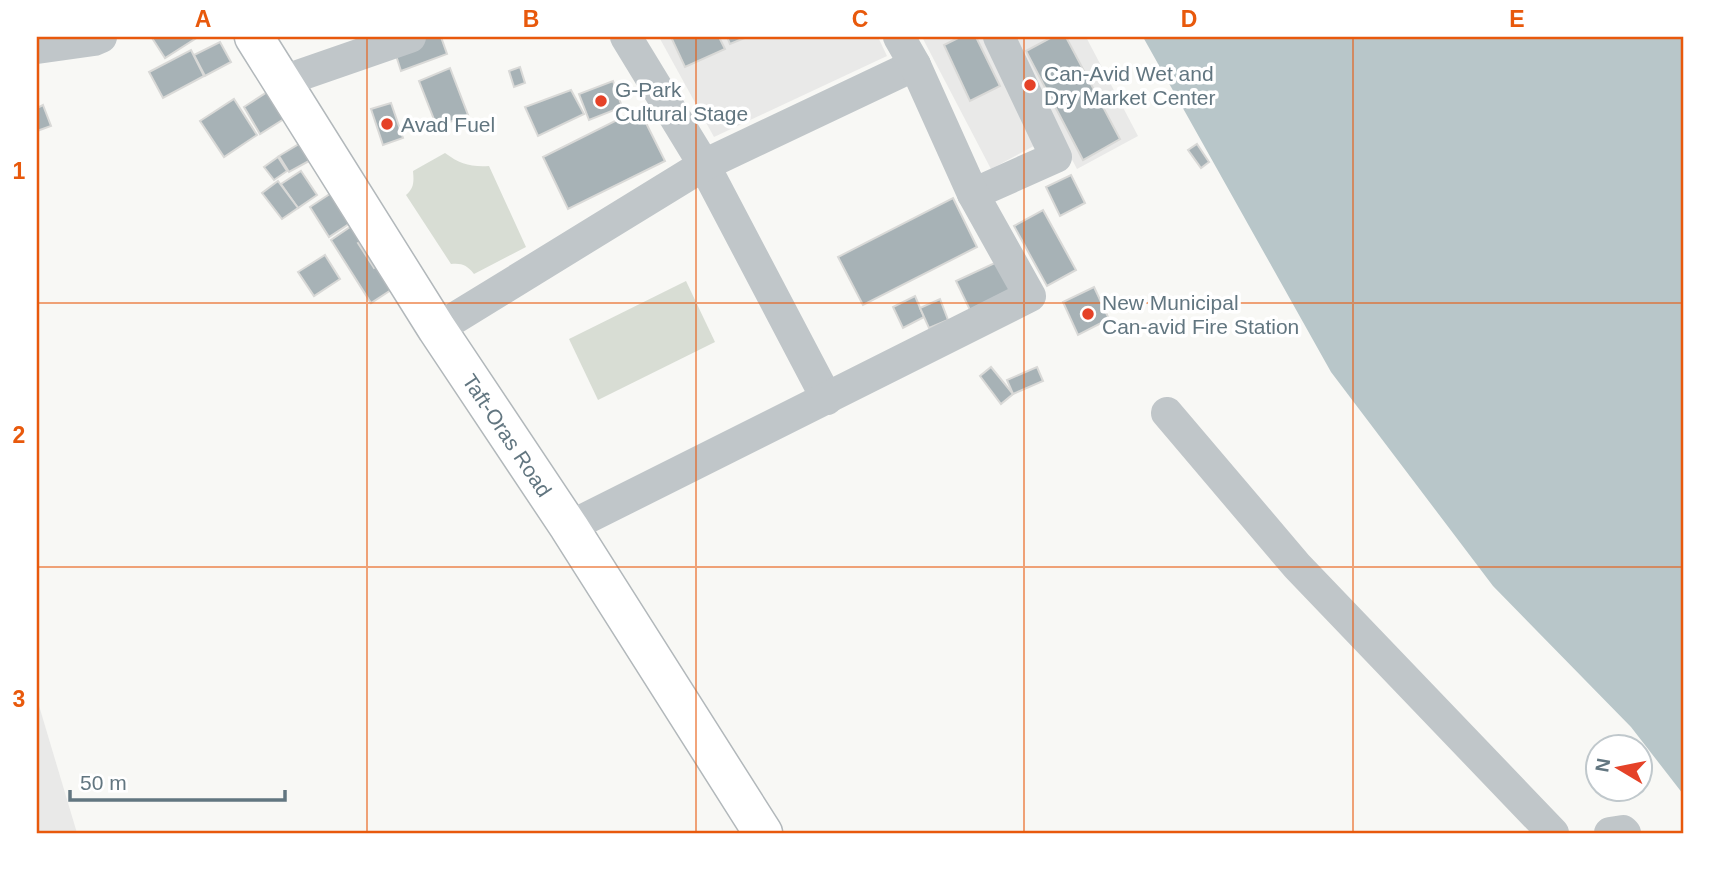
<svg xmlns="http://www.w3.org/2000/svg" width="1720" height="870" viewBox="0 0 1720 870" font-family="Arial,sans-serif">
<style>
.built{fill:#e9e9e8}
.green{fill:#d8ddd4}
.water{fill:#b8c6c9}
.building{fill:#a7b2b6;stroke:#d9d9d7;stroke-width:2}
.lines{fill:none;stroke-linecap:round;stroke-linejoin:round}
.major-casing{stroke:#b2b8bb;stroke-width:41}
.minor{stroke:#c0c6c9;stroke-width:32}
.major{stroke:#fff;stroke-width:38}
.grid{fill:none;stroke:#e8590c;stroke-width:2;stroke-opacity:0.55}
.poi-dot{fill:#e54228;stroke:#fff;stroke-width:2.5}
.labels{text-anchor:middle;dominant-baseline:central;stroke-width:7;stroke-linejoin:round;paint-order:stroke}
.poi-label{font-size:21px;fill:#627680;stroke:#fff;text-anchor:start}
.street-label{font-size:21px;fill:#627680;stroke:#fff}
.neatline{fill:none;stroke:#e8590c;stroke-width:2.5}
.grid-label{font-size:23px;text-anchor:middle;font-weight:bold;fill:#e8590c}
</style>
<rect width="100%" height="100%" fill="#f8f8f5"/>
<g class="built">
<polygon points="659,37 878,37 887,56 714,137"/>
<polygon points="922,37 1086,37 1138,136 1077,169 1058,133 991,169"/>
<polygon points="37,699 77,833 37,833"/>
</g>
<g class="green">
<path d="M445,153C460,164 470,167 489,166L526,247L474,274C467,265 462,263 451,264L406,195C414,188 414,182 413,171Z"/>
<polygon points="686,281 715,342 598,400 569,339"/>
</g>
<polygon class="water" points="1143,37 1683,37 1683,794 1631,727 1493,586 1331,372"/>
<g class="building">
<polygon points="154,37 198,37 165,58 152,38"/>
<polygon points="420,37 441,37 447,54 401,71 393,46"/>
<polygon points="671,37 719,37 725,49 685,67"/>
<polygon points="727,37 747,37 730,44"/>
<polygon points="960,37 976,37 1000,86 970,101 944,45"/>
<polygon points="1052,37 1066,37 1120,139 1083,160 1026,51"/>
<polygon points="220,42 231,62 205,76 194,55"/>
<polygon points="191,50 204,76 163,98 149,72"/>
<polygon points="520,67 525,83 514,87 509,71"/>
<polygon points="450,68 468,115 437,127 419,81"/>
<polygon points="613,81 622,107 589,120 579,94"/>
<polygon points="278,85 295,112 260,134 244,107"/>
<polygon points="571,90 584,114 538,136 525,107"/>
<polygon points="234,99 257,135 224,157 200,121"/>
<polygon points="391,103 403,138 383,145 371,109"/>
<polygon points="43,105 51,126 37,131 37,108"/>
<polygon points="639,109 665,161 568,209 543,157"/>
<polygon points="299,144 309,161 289,172 279,156"/>
<polygon points="1197,144 1209,162 1201,168 1188,150"/>
<polygon points="278,157 287,171 274,180 264,167"/>
<polygon points="301,171 317,195 298,208 281,184"/>
<polygon points="1071,175 1085,203 1060,216 1046,187"/>
<polygon points="278,181 298,208 282,219 262,193"/>
<polygon points="345,184 364,214 329,237 310,207"/>
<polygon points="953,198 977,247 863,305 838,257"/>
<polygon points="1043,210 1076,270 1047,286 1014,226"/>
<polygon points="353,225 363,240 358,243 374,268 379,265 394,288 371,303 331,240"/>
<polygon points="325,255 340,279 314,296 298,272"/>
<polygon points="999,261 1012,289 970,310 956,281"/>
<polygon points="1094,287 1109,319 1078,335 1063,302"/>
<polygon points="915,296 924,317 903,328 893,307"/>
<polygon points="940,299 948,320 929,328 920,308"/>
<polygon points="991,367 1013,394 1001,404 980,376"/>
<polygon points="1037,367 1043,381 1013,394 1007,380"/>
</g>
<g class="lines">
<defs>
<g id="major">
<path id="s1" d="M254,37L437,329L569,527L763,833"/>
</g>
</defs>
<use href="#major" class="major-casing"/>
<g class="minor">
<polyline points="626,37 704,165 827,399"/>
<polyline points="37,48 94,40 101,37"/>
<polyline points="283,81 410,37"/>
<polyline points="973,194 1056,157 999,37"/>
<polyline points="437,329 704,165 915,65"/>
<polyline points="1167,413 1297,566 1553,833"/>
<polyline points="569,527 1030,296 973,194 915,65 899,37"/>
<polyline points="1610,833 1623,831 1625,833"/>
</g>
<use href="#major" class="major"/>
</g>
<path class="grid" d="M367,37V833M696,37V833M1024,37V833M1353,37V833M37,303H1683M37,567H1683"/>
<g class="poi-dot">
<circle cx="1030" cy="85" r="7"/>
<circle cx="601" cy="101" r="7"/>
<circle cx="387" cy="124" r="7"/>
<circle cx="1088" cy="314" r="7"/>
</g>
<g class="labels">
<g class="poi-label">
<text x="1044" y="73">Can-Avid Wet and<tspan x="1044" dy="24">Dry Market Center</tspan></text>
<text x="615" y="89">G-Park<tspan x="615" dy="24">Cultural Stage</tspan></text>
<text x="401" y="124">Avad Fuel</text>
<text x="1102" y="302">New Municipal<tspan x="1102" dy="24">Can-avid Fire Station</tspan></text>
</g>
<g class="street-label">
<text stroke="none"><textPath href="#s1" startOffset="472">Taft-Oras Road</textPath></text>
</g>
</g>
<rect width="1720" height="870" fill="none" stroke="#ffffff" stroke-width="77"/>
<g transform="translate(1619 768) rotate(280)"><circle r="33" fill="#ffffff" stroke="#c0c8cc" stroke-width="2"/>
<path d="M0-5L12 26L0 18L-12 26Z" fill="#e54228"/>
<text y="-10" font-size="19" font-weight="bold" text-anchor="middle" fill="#627680">N</text>
</g>
<path d="M70 790v10h215v-10" fill="none" stroke="#627680" stroke-width="3.5"/>
<text x="80" y="790" font-size="21" fill="#627680" stroke="#ffffff" stroke-width="5" paint-order="stroke">50 m</text>
<rect x="38" y="38" width="1644" height="794" class="neatline"/>
<g class="grid-label">
<text x="203" y="27">A</text>
<text x="531" y="27">B</text>
<text x="860" y="27">C</text>
<text x="1189" y="27">D</text>
<text x="1517" y="27">E</text>
<text x="19" y="179">1</text>
<text x="19" y="443">2</text>
<text x="19" y="707">3</text>
</g>
</svg>
